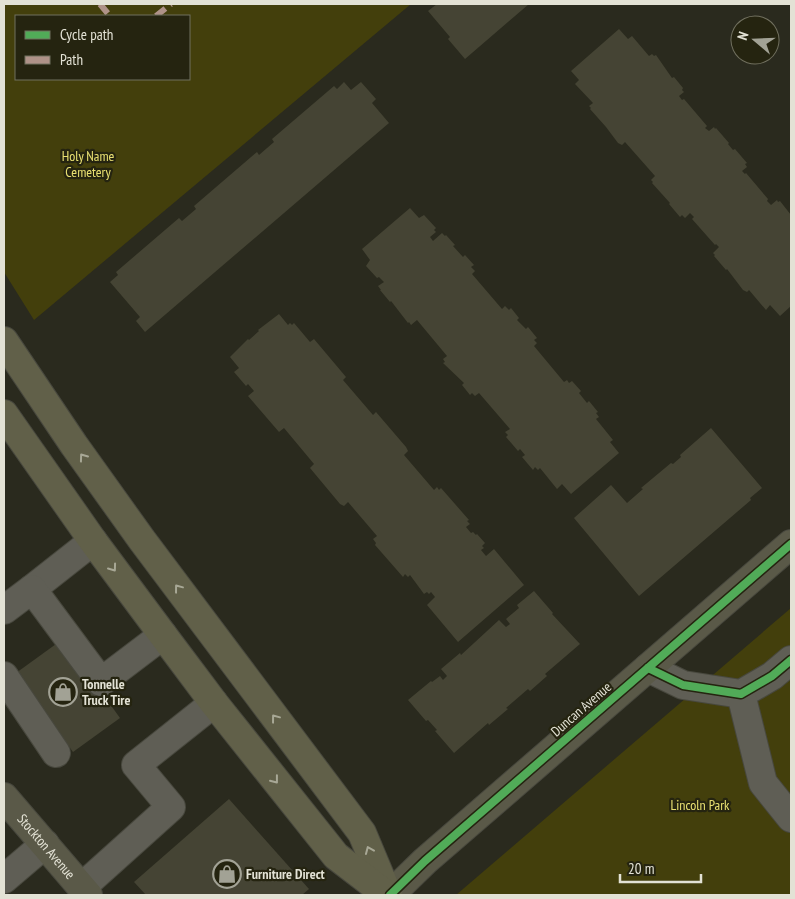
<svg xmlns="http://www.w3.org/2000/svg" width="795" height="899" viewBox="0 0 795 899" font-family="'PT Sans Narrow',sans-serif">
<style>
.green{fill:#433f0c;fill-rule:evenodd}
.building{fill:#454434}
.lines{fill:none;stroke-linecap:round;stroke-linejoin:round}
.minor-casing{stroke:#48483e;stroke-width:30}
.major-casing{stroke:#48483e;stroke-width:30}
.highway-casing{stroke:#48483e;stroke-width:30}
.minor{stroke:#5f5e55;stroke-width:28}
.major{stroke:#5a5948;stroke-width:28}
.highway{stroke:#616049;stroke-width:28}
.quiet{stroke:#af9288;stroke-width:6;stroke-dasharray:12 6;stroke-linecap:butt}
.cycleway-casing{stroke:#252410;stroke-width:11}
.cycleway{stroke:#51ab58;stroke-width:8}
.oneway{stroke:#a8a896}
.labels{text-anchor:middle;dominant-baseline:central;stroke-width:4.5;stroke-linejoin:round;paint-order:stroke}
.park-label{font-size:14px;fill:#e9e071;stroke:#252410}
.poi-label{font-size:14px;font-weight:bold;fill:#e3e2d5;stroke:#252410;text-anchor:start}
.street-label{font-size:14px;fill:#e3e2d5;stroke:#252410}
</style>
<rect width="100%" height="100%" fill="#2a2a1e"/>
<g class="green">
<path d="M4,4H411L34,320L4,272ZM16,16H189V79H16Z"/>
<polygon points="791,608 791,895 456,895"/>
</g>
<g class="building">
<polygon points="437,4 529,4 465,59 448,39 450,37 428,11"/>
<polygon points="619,29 628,39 632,36 649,56 652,54 654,56 656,55 672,78 674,77 683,88 682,90 684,92 679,96 682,100 684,99 707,126 705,128 709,131 714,127 715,129 716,128 729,143 728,144 733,150 735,149 747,163 745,164 747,167 742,171 745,174 746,173 768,199 767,201 771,205 777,200 778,202 780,201 791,215 791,306 780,316 770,305 766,310 749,290 747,292 743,290 727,269 726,270 714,256 715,255 713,253 719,247 716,244 715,245 692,219 694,217 690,213 685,218 682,215 680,217 669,204 670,203 652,183 653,182 651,180 655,176 625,142 622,145 618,143 606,127 590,109 591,108 589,106 593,103 575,84 579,80 571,71"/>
<polygon points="344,82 351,90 361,82 376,99 372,103 389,123 145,332 136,321 140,317 110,282 118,275 116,272 179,218 182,221 196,209 194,206 257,152 259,155 274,142 272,139 334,86 337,89"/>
<polygon points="410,208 419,218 424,215 436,228 434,230 436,232 430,237 433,241 442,233 445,236 446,235 455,245 453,246 463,257 465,255 474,265 471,267 475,271 472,274 502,309 505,306 509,310 511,308 519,318 517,320 526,329 528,327 537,338 534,340 537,343 534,346 564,382 567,380 569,383 572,381 581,391 579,393 587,403 589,401 598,412 596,413 599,417 596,419 613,440 610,442 619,453 571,494 562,484 557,489 540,468 538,470 535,467 533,470 522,457 525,455 520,449 518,451 506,437 508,435 505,432 510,429 479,393 475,396 472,393 470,395 462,385 464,383 443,363 445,362 443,359 447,356 417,320 411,325 409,322 408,323 391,301 390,302 380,290 381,290 378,286 384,282 379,277 377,278 366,266 370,260 362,249"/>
<polygon points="279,314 288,325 290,323 292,325 294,323 310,342 314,339 346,377 343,380 373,415 376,412 406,447 408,451 404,455 434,490 437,487 439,490 441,488 469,520 467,521 470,524 466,527 471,533 473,532 476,535 477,534 485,543 482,546 484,548 481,550 486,556 494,549 524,585 458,642 427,605 435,597 431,592 429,594 427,592 424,594 410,575 408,577 405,574 403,577 375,545 376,543 373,539 377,536 348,502 344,506 340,504 310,468 314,464 284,428 279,432 248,396 254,391 248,384 246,386 234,372 239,368 230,357 248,339 249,340 259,331 258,330"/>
<polygon points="711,428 762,488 750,498 751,500 639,596 574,518 611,485 627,503 643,489 641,488 671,463 673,464 681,457 680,455"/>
<polygon points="534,591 553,613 552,614 580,644 545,674 547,676 530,691 528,689 506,708 508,709 489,725 488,723 454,753 435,731 437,730 428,720 426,721 408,700 431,681 432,682 440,676 443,680 447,676 441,669 460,653 461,655 499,620 506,627 510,624 506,619 519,608 517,605"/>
<polygon points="63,639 120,718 73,752 16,673"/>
<polygon points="229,799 309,889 302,895 146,895 134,882"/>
</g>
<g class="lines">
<defs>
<g id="minor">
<polyline points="32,589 93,541"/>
<polyline points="4,610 32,589 101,682 163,635"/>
<polyline points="648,668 683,685 741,694 772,676 791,660"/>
<polyline points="4,676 56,753"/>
<polyline points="741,694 763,783 791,818"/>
<polyline points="4,879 45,844"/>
<polyline points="82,887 171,807 136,765 214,703"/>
</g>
<g id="major">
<path id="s1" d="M4,797L88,895"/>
<polyline points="390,895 425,861 791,544"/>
</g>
<g id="highway">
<polyline points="4,341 74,445 142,540 362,833 388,895"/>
<polyline points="4,414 93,541 163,635 214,703 336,856 387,895"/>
</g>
</defs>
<use href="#minor" class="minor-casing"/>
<use href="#major" class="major-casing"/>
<use href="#highway" class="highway-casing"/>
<use href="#minor" class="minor"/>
<use href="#major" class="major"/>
<use href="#highway" class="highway"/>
<g class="quiet">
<polyline points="100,4 110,16"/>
<polyline points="156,16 171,4"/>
</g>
<defs>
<g id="cycleway">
<polyline points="648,668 683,685 741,694 772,676 791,660"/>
<polyline points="390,895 425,861 791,544"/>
</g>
</defs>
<use href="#cycleway" class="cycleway-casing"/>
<use href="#cycleway" class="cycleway"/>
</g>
<defs><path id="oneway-chevron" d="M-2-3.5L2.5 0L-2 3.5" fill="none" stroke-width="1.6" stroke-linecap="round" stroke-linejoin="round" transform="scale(1.25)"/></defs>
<g class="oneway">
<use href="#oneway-chevron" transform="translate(83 457) rotate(-126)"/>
<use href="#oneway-chevron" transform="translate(113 568) rotate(54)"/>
<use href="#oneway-chevron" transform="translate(178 588) rotate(-127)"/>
<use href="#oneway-chevron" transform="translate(275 718) rotate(-127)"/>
<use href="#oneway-chevron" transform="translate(275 780) rotate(52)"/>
<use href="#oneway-chevron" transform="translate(369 850) rotate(-113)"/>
</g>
<defs>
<symbol id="shop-ring" viewBox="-11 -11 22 22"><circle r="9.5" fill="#252410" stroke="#a2a295" stroke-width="1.5"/><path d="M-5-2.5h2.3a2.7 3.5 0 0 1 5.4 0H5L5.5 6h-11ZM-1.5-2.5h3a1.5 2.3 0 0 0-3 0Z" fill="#a2a295"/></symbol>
</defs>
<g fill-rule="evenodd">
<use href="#shop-ring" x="47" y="676" width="32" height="32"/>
<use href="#shop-ring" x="211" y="858" width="32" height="32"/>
</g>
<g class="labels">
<g class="park-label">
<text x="88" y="156">Holy Name<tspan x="88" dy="16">Cemetery</tspan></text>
<text x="700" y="805">Lincoln Park</text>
</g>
<g class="poi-label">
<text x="82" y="684">Tonnelle<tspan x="82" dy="16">Truck Tire</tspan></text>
<text x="246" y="874">Furniture Direct</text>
</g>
<g class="street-label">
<text transform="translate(581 709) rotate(-41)">Duncan Avenue</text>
<text stroke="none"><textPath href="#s1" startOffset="65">Stockton Avenue</textPath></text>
</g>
</g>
<rect width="795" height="899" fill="none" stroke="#e3e2d5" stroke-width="10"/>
<rect x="15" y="15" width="175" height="65" fill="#252410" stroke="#71705f"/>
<rect x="25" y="31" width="25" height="8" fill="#51ab58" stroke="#71705f"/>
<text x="60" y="40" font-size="15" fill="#e3e2d5">Cycle path</text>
<rect x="25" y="56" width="25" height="8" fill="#af9288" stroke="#71705f"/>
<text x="60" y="65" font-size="15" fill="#e3e2d5">Path</text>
<g transform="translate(755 40) rotate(289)"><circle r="24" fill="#252410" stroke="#71705f"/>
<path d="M0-4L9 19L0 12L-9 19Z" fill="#a2a295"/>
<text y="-8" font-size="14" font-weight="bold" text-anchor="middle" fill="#e3e2d5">N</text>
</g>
<path d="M620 874v8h81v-8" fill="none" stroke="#e3e2d5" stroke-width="2.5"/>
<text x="628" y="874" font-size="15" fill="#e3e2d5" stroke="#252410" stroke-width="4" paint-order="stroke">20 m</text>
</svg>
